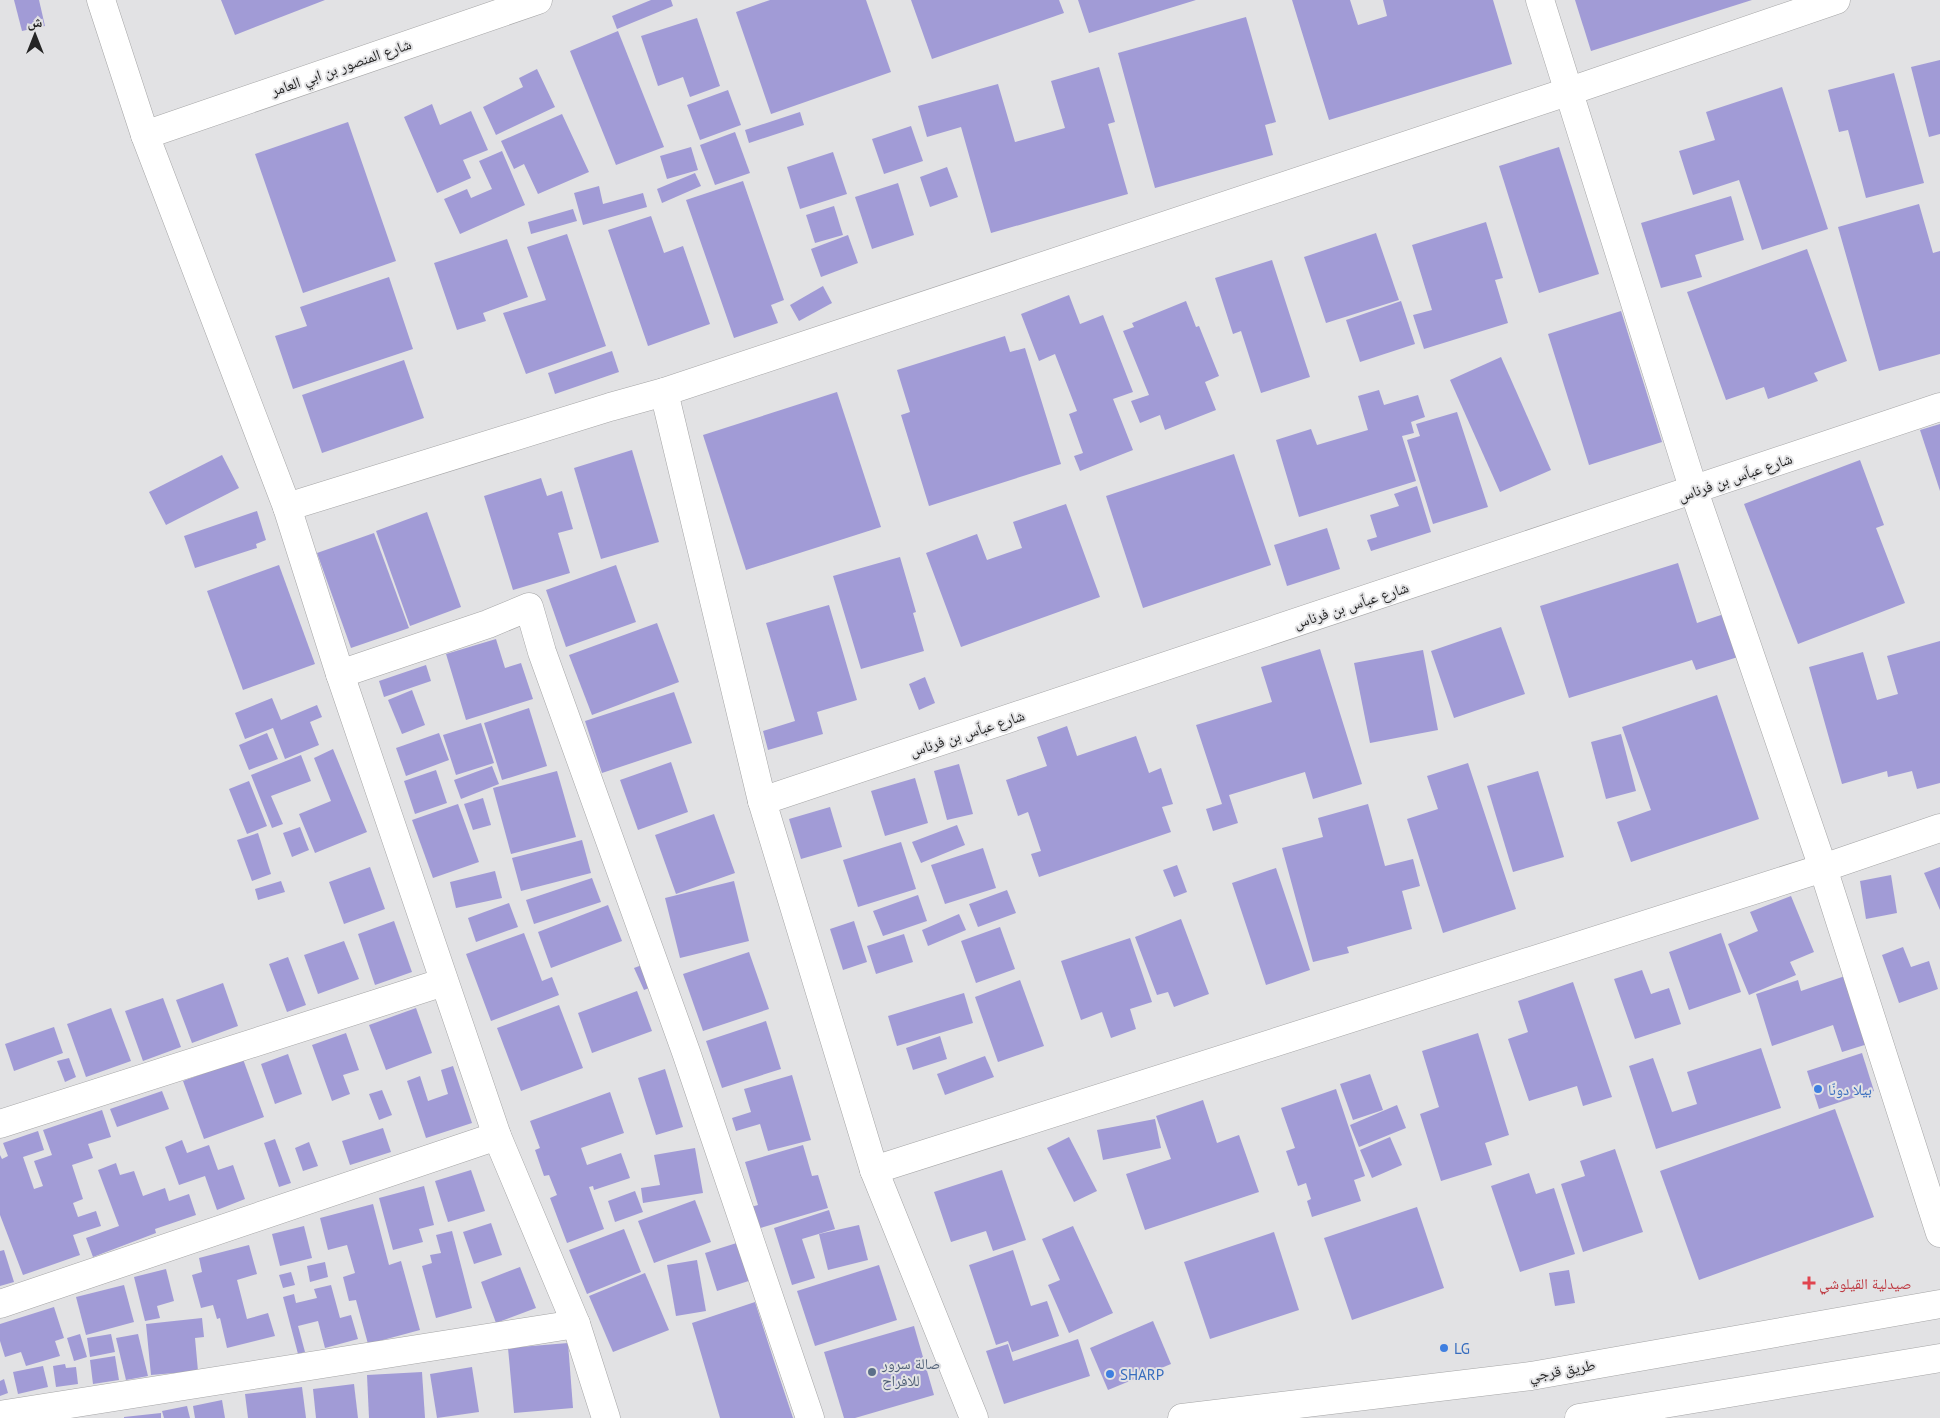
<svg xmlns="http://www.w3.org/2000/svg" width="1940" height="1418" viewBox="0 0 1940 1418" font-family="'PT Sans','Noto Naskh Arabic',sans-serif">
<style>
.building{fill:#a19bd6}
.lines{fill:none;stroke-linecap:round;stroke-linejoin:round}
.minor-casing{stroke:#a5a5a6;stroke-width:29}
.highway-casing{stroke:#a5a5a6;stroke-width:29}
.minor{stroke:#fff;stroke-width:28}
.highway{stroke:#fff;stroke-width:28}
.shop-dot{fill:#3f7fe0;stroke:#e2e2e4;stroke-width:2}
.health-dot{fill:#e0444e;stroke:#e2e2e4;stroke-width:2}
.service-dot{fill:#5c6f8a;stroke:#e2e2e4;stroke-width:2}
.labels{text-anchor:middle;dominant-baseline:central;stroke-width:4;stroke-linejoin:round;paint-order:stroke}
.street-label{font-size:15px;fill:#252525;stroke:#e2e2e4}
.shop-label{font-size:15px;fill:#366cbe;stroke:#e2e2e4;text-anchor:start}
.health-label{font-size:15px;fill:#be3a42;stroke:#e2e2e4;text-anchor:start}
.service-label{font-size:15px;fill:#4e5e75;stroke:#e2e2e4;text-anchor:start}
</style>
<rect width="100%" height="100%" fill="#e2e2e4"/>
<g class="building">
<polygon points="14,0 39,0 45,26 22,31"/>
<polygon points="221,0 325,0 235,35"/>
<polygon points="651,0 671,0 673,6 617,29 612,16"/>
<polygon points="770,0 866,0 891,72 771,114 736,12"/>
<polygon points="911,0 1059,0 1064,13 932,59"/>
<polygon points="1078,0 1196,0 1089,33"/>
<polygon points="1292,0 1350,0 1358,25 1387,16 1383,0 1493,0 1512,64 1329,120"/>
<polygon points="1575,0 1752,0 1591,51"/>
<polygon points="1246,17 1276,122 1265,125 1273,155 1155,188 1118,53"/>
<polygon points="697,18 720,86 690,97 683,77 658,86 641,36"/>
<polygon points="618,31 664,147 616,165 570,51"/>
<polygon points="1940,60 1940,134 1929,137 1911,67"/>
<polygon points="1099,67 1115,122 1108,124 1128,194 991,233 961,127 927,137 918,106 998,84 1015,142 1065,128 1051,81"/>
<polygon points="537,69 555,107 496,135 483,107 523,87 519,78"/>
<polygon points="1894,73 1924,183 1866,198 1848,130 1839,132 1828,90"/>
<polygon points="1782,87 1828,229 1762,250 1739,180 1693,195 1679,151 1715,140 1706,112"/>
<polygon points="728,90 741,125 700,140 687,105"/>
<polygon points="432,104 440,125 471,111 488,150 463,160 471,178 437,193 404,117"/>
<polygon points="800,112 804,125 749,143 745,130"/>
<polygon points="562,114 589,172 538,194 524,164 514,169 501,141"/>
<polygon points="348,122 396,261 303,293 255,154"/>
<polygon points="911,126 923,161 884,174 872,139"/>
<polygon points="735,132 750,173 715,185 700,145"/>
<polygon points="691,147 698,170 667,179 660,156"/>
<polygon points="1559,147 1599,274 1539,293 1499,166"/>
<polygon points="502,151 525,205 460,234 444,199 467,189 471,198 492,189 479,161"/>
<polygon points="833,152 847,194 800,209 787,167"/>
<polygon points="947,167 958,197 930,207 920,177"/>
<polygon points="695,173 701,186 662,203 657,189"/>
<polygon points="743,181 784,300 771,305 778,323 734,338 686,200"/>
<polygon points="898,183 914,235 872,249 855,197"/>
<polygon points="599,186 603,204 643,193 647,207 583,225 574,193"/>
<polygon points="1731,196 1744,240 1695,255 1702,277 1661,288 1641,223"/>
<polygon points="1919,204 1933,253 1940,251 1940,354 1879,371 1838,227"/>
<polygon points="834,206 843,235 815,243 806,215"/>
<polygon points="573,209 577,221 531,234 528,222"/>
<polygon points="651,216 664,253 683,246 710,324 648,346 608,230"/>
<polygon points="1486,222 1503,278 1495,280 1508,323 1424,349 1413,315 1432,310 1412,245"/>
<polygon points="1376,233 1399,300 1326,323 1304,257"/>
<polygon points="567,234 606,346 526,374 503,313 546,300 527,247"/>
<polygon points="848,235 858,263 821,277 811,249"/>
<polygon points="507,239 528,297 483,313 486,321 457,330 434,263"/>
<polygon points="1807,249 1847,361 1814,373 1818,381 1768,399 1764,387 1726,400 1687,292"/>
<polygon points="1272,260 1310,377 1261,393 1241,331 1233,334 1215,278"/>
<polygon points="389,277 413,349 293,389 275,336 307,326 300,307"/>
<polygon points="823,286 832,303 799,321 790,305"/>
<polygon points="1069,295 1080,324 1103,315 1133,392 1113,399 1133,450 1080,471 1074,456 1083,453 1069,414 1077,411 1055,354 1039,361 1021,314"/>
<polygon points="1186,301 1196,327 1199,326 1219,376 1205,382 1216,410 1165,430 1160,415 1140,423 1131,401 1149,395 1123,331 1134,327 1132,323"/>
<polygon points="1401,301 1415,344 1360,362 1346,320"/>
<polygon points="1621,311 1662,442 1589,465 1548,334"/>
<polygon points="1005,336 1010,352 1025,348 1061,464 929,506 901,415 910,412 897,370"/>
<polygon points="612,351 619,372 555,394 548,373"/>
<polygon points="1501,357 1551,470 1500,492 1450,380"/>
<polygon points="404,360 424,418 322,453 302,395"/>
<polygon points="1379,390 1384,405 1418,395 1425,417 1411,422 1414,433 1402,436 1416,481 1299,517 1276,440 1311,429 1317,445 1368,430 1358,396"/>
<polygon points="837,392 881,527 746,570 703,435"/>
<polygon points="1457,412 1488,507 1433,524 1407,440 1420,436 1416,424"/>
<polygon points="1940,424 1940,491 1920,430"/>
<polygon points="632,450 659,542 601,559 574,468"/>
<polygon points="1234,454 1271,565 1143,608 1106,496"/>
<polygon points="222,455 239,488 166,525 149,492"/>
<polygon points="1860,460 1884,525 1876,528 1905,603 1798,644 1744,504"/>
<polygon points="541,478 547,496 562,491 573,529 558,533 570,573 513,590 484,496"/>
<polygon points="1417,486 1431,532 1371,551 1367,540 1377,537 1370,515 1399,506 1394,494"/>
<polygon points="1066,504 1100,597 961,647 926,553 977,534 987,560 1022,548 1013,522"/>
<polygon points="257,511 266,540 256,544 257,548 195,568 184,536"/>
<polygon points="427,512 461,607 410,626 376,531"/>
<polygon points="1327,528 1340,569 1287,586 1274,545"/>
<polygon points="374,533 409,628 351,648 317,553"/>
<polygon points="900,557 916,612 913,613 924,651 861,669 833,576"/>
<polygon points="1678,563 1697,623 1724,614 1738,657 1696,670 1692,660 1569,698 1540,606"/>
<polygon points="279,565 315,664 243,690 207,591"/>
<polygon points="616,565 636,622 566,647 546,590"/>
<polygon points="829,605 857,700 817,712 823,734 768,750 763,731 795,721 766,623"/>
<polygon points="657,623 679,682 592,715 569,655"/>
<polygon points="1501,627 1525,694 1454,718 1431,651"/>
<polygon points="496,639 505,668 521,663 533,699 466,720 446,654"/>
<polygon points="1940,641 1940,783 1917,789 1912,771 1888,777 1887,771 1842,784 1809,667 1863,652 1877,700 1898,694 1887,656"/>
<polygon points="1320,649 1362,784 1313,799 1305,772 1229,795 1238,823 1213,831 1206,809 1222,804 1196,725 1272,702 1261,667"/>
<polygon points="1423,650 1438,730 1370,743 1354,663"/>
<polygon points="426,665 431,681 384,697 379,681"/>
<polygon points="925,677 935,703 919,710 909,684"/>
<polygon points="412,690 425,725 402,734 388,700"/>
<polygon points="674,692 692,743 602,773 585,721"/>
<polygon points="1717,695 1759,819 1631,862 1617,822 1651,810 1622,727"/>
<polygon points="272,698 281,720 317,705 322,717 310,722 319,745 285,759 273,728 245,739 235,713"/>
<polygon points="529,708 547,766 502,780 484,723"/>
<polygon points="481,723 494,763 456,775 443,735"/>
<polygon points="1067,726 1077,756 1136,736 1149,773 1161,768 1173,804 1162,807 1171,832 1039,877 1031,854 1041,851 1028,812 1018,816 1006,780 1047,766 1037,737"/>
<polygon points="267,733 278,759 249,770 239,745"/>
<polygon points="439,733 449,760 406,776 396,748"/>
<polygon points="1621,734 1636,791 1606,799 1591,742"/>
<polygon points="333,749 367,832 315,853 299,814 331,801 314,758"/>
<polygon points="301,755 311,781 271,796 283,824 272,828 251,775"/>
<polygon points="671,762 688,812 638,830 620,780"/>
<polygon points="1468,763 1516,909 1443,933 1407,819 1438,809 1427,776"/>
<polygon points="959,764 973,814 947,820 934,771"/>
<polygon points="492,766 499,784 461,799 454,780"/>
<polygon points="436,770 447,803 415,814 404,781"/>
<polygon points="557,771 576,837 511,854 493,788"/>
<polygon points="1538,771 1564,857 1513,872 1487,786"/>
<polygon points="915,778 928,823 885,836 871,791"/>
<polygon points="249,781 267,826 247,834 229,789"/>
<polygon points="483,798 491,825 473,830 464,804"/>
<polygon points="458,804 479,862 433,878 412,820"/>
<polygon points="1368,804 1385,866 1413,859 1420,886 1402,891 1412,929 1347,947 1349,953 1313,962 1282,848 1323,837 1318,818"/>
<polygon points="830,807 842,847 801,859 789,819"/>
<polygon points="714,814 735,873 676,894 655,835"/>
<polygon points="957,825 965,845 921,863 912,842"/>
<polygon points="300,827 309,850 292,857 283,833"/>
<polygon points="258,833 271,874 252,881 237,840"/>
<polygon points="582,840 591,873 521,891 512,858"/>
<polygon points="901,842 916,889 858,907 843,860"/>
<polygon points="983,848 996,888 945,904 931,865"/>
<polygon points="1177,865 1187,892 1174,897 1163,870"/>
<polygon points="370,867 385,909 344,924 329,882"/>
<polygon points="1940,867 1940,910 1924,873"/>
<polygon points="1276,868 1310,970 1266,985 1232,883"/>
<polygon points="495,871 502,898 456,908 450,882"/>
<polygon points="1891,875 1897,913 1866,919 1860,881"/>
<polygon points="592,878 601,902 534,924 526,900"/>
<polygon points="281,881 285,892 258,900 255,889"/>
<polygon points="734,881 749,941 680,958 665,898"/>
<polygon points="1007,890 1016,913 978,927 969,904"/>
<polygon points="918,895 927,921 883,936 873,911"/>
<polygon points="1791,896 1814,952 1790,962 1796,975 1749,995 1728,944 1758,931 1750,912"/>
<polygon points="509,903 518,927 476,942 468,918"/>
<polygon points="608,905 622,941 551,968 538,932"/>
<polygon points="959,914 966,930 928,946 922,930"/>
<polygon points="1181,919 1209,994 1174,1007 1168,992 1157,995 1135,937"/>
<polygon points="394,921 412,972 375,985 358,934"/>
<polygon points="854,921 867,962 843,970 830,929"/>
<polygon points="1000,927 1015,969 976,983 961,941"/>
<polygon points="524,933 542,981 552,977 559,995 491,1021 466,954"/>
<polygon points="1721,933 1741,992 1689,1010 1669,952"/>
<polygon points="904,934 913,962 876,974 867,946"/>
<polygon points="1130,938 1152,1002 1130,1009 1136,1029 1111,1038 1102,1012 1081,1020 1061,961"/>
<polygon points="344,941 359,979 318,994 304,955"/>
<polygon points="1903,947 1911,967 1929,961 1938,989 1899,1003 1882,955"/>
<polygon points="749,952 769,1009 703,1031 683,974"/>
<polygon points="288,957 306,1005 287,1012 269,964"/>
<polygon points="650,962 659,984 644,990 634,968"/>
<polygon points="1642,970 1651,994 1669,988 1681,1024 1635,1039 1614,979"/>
<polygon points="1848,975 1871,1043 1842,1052 1833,1025 1772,1046 1756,994 1798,980 1801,991"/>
<polygon points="1020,980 1044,1046 998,1062 975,997"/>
<polygon points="1573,982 1612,1097 1583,1106 1577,1086 1529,1101 1508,1039 1528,1032 1518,1001"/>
<polygon points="223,983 238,1026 192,1043 176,1000"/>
<polygon points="637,991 652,1031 592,1053 578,1013"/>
<polygon points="964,993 973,1023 897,1046 888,1016"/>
<polygon points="163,998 181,1047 143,1061 125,1011"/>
<polygon points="559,1005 583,1068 521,1091 497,1028"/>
<polygon points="111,1008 131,1061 86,1077 67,1024"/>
<polygon points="416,1008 432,1053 386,1070 369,1025"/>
<polygon points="766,1021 781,1069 722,1088 706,1041"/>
<polygon points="54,1027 63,1053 14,1071 5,1044"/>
<polygon points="346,1033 359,1070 343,1075 350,1094 332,1101 312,1045"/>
<polygon points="1478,1033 1509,1135 1485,1143 1492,1165 1441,1181 1420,1114 1439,1107 1422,1051"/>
<polygon points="940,1036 947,1059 913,1070 906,1048"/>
<polygon points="1761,1048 1781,1108 1656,1149 1629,1066 1653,1058 1672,1112 1697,1104 1687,1072"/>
<polygon points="1862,1053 1874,1091 1819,1109 1807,1071"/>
<polygon points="288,1054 302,1094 275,1104 261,1064"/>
<polygon points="985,1056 994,1077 945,1095 937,1074"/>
<polygon points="69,1058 76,1077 65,1082 57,1061"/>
<polygon points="243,1059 264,1117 204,1139 183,1081"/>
<polygon points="453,1066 472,1123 426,1138 407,1081 420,1076 428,1101 448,1094 441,1070"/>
<polygon points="665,1069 683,1127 656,1135 638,1078"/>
<polygon points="1370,1074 1383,1110 1353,1120 1340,1084"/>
<polygon points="792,1075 811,1140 768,1151 760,1124 736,1131 732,1118 751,1112 744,1089"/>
<polygon points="1336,1089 1365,1176 1354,1180 1361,1201 1312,1217 1307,1201 1311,1199 1306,1183 1298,1186 1286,1151 1295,1148 1281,1108"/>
<polygon points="382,1090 392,1115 379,1120 369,1094"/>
<polygon points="162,1091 169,1109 117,1127 110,1109"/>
<polygon points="610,1092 624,1133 581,1148 587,1165 621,1153 630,1178 594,1190 593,1186 589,1187 604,1229 567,1243 550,1198 557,1195 549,1175 544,1176 535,1150 540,1148 530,1121"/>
<polygon points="1203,1100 1217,1143 1239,1135 1259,1192 1145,1230 1126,1174 1171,1159 1156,1116"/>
<polygon points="1397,1105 1406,1128 1359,1147 1350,1125"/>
<polygon points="1835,1109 1874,1217 1699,1280 1660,1171"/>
<polygon points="102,1110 111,1137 88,1144 93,1158 72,1165 83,1199 73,1203 78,1217 96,1211 101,1226 73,1235 80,1255 23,1275 0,1215 0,1155 2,1159 8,1156 3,1143 38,1131 44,1150 23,1157 34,1189 43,1186 34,1161 52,1155 43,1130"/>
<polygon points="1155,1119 1161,1148 1103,1160 1097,1130"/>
<polygon points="383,1128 391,1152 350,1165 342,1141"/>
<polygon points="1069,1137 1097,1191 1074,1202 1047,1148"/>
<polygon points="1390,1137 1402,1165 1372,1178 1360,1150"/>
<polygon points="275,1139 291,1183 279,1187 264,1143"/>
<polygon points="182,1140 187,1153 209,1145 218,1170 233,1165 245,1199 217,1210 205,1176 179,1185 165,1147"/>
<polygon points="309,1142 318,1166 303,1171 295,1148"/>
<polygon points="803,1145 812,1176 818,1175 828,1208 757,1229 751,1207 758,1205 745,1162"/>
<polygon points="695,1148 703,1193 643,1203 641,1188 660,1185 654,1155"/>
<polygon points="1615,1149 1643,1232 1583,1252 1561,1184 1585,1176 1580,1161"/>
<polygon points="116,1163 120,1175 134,1171 143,1196 165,1188 169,1201 189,1194 196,1215 155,1229 156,1233 93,1257 86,1238 119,1226 98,1170"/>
<polygon points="471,1170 485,1211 448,1222 435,1181"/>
<polygon points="1002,1170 1026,1240 993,1251 986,1231 951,1242 934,1192"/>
<polygon points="1529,1173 1536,1194 1554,1188 1575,1254 1520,1272 1491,1186"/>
<polygon points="424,1186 434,1225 419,1229 423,1242 393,1250 379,1198"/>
<polygon points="635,1191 643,1212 615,1222 608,1201"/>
<polygon points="695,1200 711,1242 654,1263 638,1221"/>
<polygon points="373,1204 389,1265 401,1261 420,1330 368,1344 356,1300 349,1301 343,1277 355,1273 347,1245 328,1250 320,1218"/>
<polygon points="1417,1207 1444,1288 1352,1320 1324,1238"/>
<polygon points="829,1210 835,1229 802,1239 815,1278 792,1285 774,1228"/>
<polygon points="491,1223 502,1255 474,1264 463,1232"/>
<polygon points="859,1225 868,1260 828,1270 819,1234"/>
<polygon points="304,1226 312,1258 280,1266 272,1234"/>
<polygon points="1073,1226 1113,1313 1069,1333 1048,1285 1060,1280 1042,1239"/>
<polygon points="624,1229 641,1272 587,1294 569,1250"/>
<polygon points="452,1231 472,1308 436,1318 422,1266 432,1263 430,1255 441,1253 436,1235"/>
<polygon points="1274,1232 1299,1310 1210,1339 1184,1262"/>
<polygon points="743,1241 755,1279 717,1291 705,1253"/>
<polygon points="249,1245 257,1274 237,1280 247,1319 268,1313 275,1336 227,1348 220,1318 217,1319 213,1305 201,1308 192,1275 202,1272 199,1258"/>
<polygon points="4,1250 14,1282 0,1286 0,1251"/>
<polygon points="1013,1250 1031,1306 1047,1301 1059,1336 1012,1352 1008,1341 996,1345 969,1265"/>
<polygon points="697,1260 706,1311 676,1316 667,1265"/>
<polygon points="325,1262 328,1277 310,1282 307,1266"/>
<polygon points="879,1265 897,1320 815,1346 797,1291"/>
<polygon points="520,1267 536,1308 496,1323 481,1282"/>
<polygon points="166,1269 174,1301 157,1306 160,1318 145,1321 134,1277"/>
<polygon points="1569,1270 1575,1303 1555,1306 1549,1273"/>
<polygon points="291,1272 295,1285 283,1288 279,1275"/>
<polygon points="645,1273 669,1330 613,1352 589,1296"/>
<polygon points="124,1285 134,1322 86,1335 76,1297"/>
<polygon points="331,1285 340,1318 351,1315 358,1339 325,1348 318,1321 298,1326 305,1352 298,1354 283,1297 294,1294 296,1303 317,1298 314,1289"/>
<polygon points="755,1302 774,1361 793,1418 720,1418 692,1323"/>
<polygon points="54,1307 64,1338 55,1341 60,1356 26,1366 21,1352 5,1357 0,1341 0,1324"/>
<polygon points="202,1318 204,1337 195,1338 198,1371 151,1375 146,1324"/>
<polygon points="1153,1321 1171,1364 1108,1390 1090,1348"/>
<polygon points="914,1326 934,1395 855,1418 844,1418 824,1352"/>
<polygon points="80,1334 87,1357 74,1361 67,1338"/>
<polygon points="111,1334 115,1352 90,1357 87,1338"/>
<polygon points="138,1334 148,1376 126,1380 116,1338"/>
<polygon points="1078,1339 1090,1376 1004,1404 986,1351 1008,1344 1013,1361"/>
<polygon points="568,1343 573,1408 514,1413 508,1348"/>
<polygon points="115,1356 119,1380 93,1384 90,1360"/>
<polygon points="65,1364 66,1368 76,1367 78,1384 56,1387 53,1366"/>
<polygon points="43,1366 48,1387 18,1394 13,1372"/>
<polygon points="472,1367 479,1412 437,1418 430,1374"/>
<polygon points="422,1372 425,1418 369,1418 367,1375"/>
<polygon points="4,1379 8,1393 0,1396 0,1381"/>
<polygon points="354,1384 358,1418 316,1418 313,1389"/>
<polygon points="302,1387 306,1418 248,1418 245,1394"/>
<polygon points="222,1400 225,1418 195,1418 193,1406"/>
<polygon points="187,1406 190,1418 164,1418 162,1411"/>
<polygon points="161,1413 161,1418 124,1418 124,1417"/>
</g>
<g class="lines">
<defs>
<g id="minor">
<polyline points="101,0 145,135 287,507 340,674 497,1136 576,1324 606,1418"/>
<polyline points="1540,0 1694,491 1823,868 1940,1233"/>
<polyline points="145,135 538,0"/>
<polyline points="664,392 762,801 874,1170 974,1418"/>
<polyline points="287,507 610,407 664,392 1570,91 1836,0"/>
<polyline points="340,674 488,624 529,607 542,652 686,1052 810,1418"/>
<polyline points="762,801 1940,407"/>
<polyline points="0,1124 444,982"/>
<polyline points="874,1170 1823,868 1940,828"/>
<polyline points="0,1304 497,1136"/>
<polyline points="0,1415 576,1324"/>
</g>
<g id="highway">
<polyline points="1182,1418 1531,1376 1940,1304"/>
<polyline points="1579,1418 1940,1358"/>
</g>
</defs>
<use href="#minor" class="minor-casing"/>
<use href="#highway" class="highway-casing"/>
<use href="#minor" class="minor"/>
<use href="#highway" class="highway"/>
</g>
<g class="shop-dot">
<circle cx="1818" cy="1089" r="5"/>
<circle cx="1444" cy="1348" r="5"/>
<circle cx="1110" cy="1374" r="5"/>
</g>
<path class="health-dot" d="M1806.5 1275.5h5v5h5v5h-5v5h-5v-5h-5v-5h5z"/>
<circle class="service-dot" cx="872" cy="1372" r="5"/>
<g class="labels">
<g class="street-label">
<text transform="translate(341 67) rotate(-19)">شارع المنصور بن ابي العامر</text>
<text transform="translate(1735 477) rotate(-19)">شارع عباّس بن فرناس</text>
<text transform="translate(1351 605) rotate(-18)">شارع عباّس بن فرناس</text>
<text transform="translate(967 733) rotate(-18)">شارع عباّس بن فرناس</text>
<text transform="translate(1562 1370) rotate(-10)">طريق قرجي</text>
</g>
<g class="shop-label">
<text x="1828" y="1089">بيلا دونّا</text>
<text x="1454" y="1348">LG</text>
<text x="1120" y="1374">SHARP</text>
</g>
<g class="health-label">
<text x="1819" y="1283">صيدلية القيلوشي</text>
</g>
<g class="service-label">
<text x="882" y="1363">صالة سرور<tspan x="882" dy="17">للافراح</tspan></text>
</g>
</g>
<g transform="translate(35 35)" stroke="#e2e2e4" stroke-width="4" paint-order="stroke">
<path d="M0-4L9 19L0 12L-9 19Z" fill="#252525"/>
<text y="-8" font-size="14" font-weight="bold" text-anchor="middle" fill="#252525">ش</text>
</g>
</svg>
